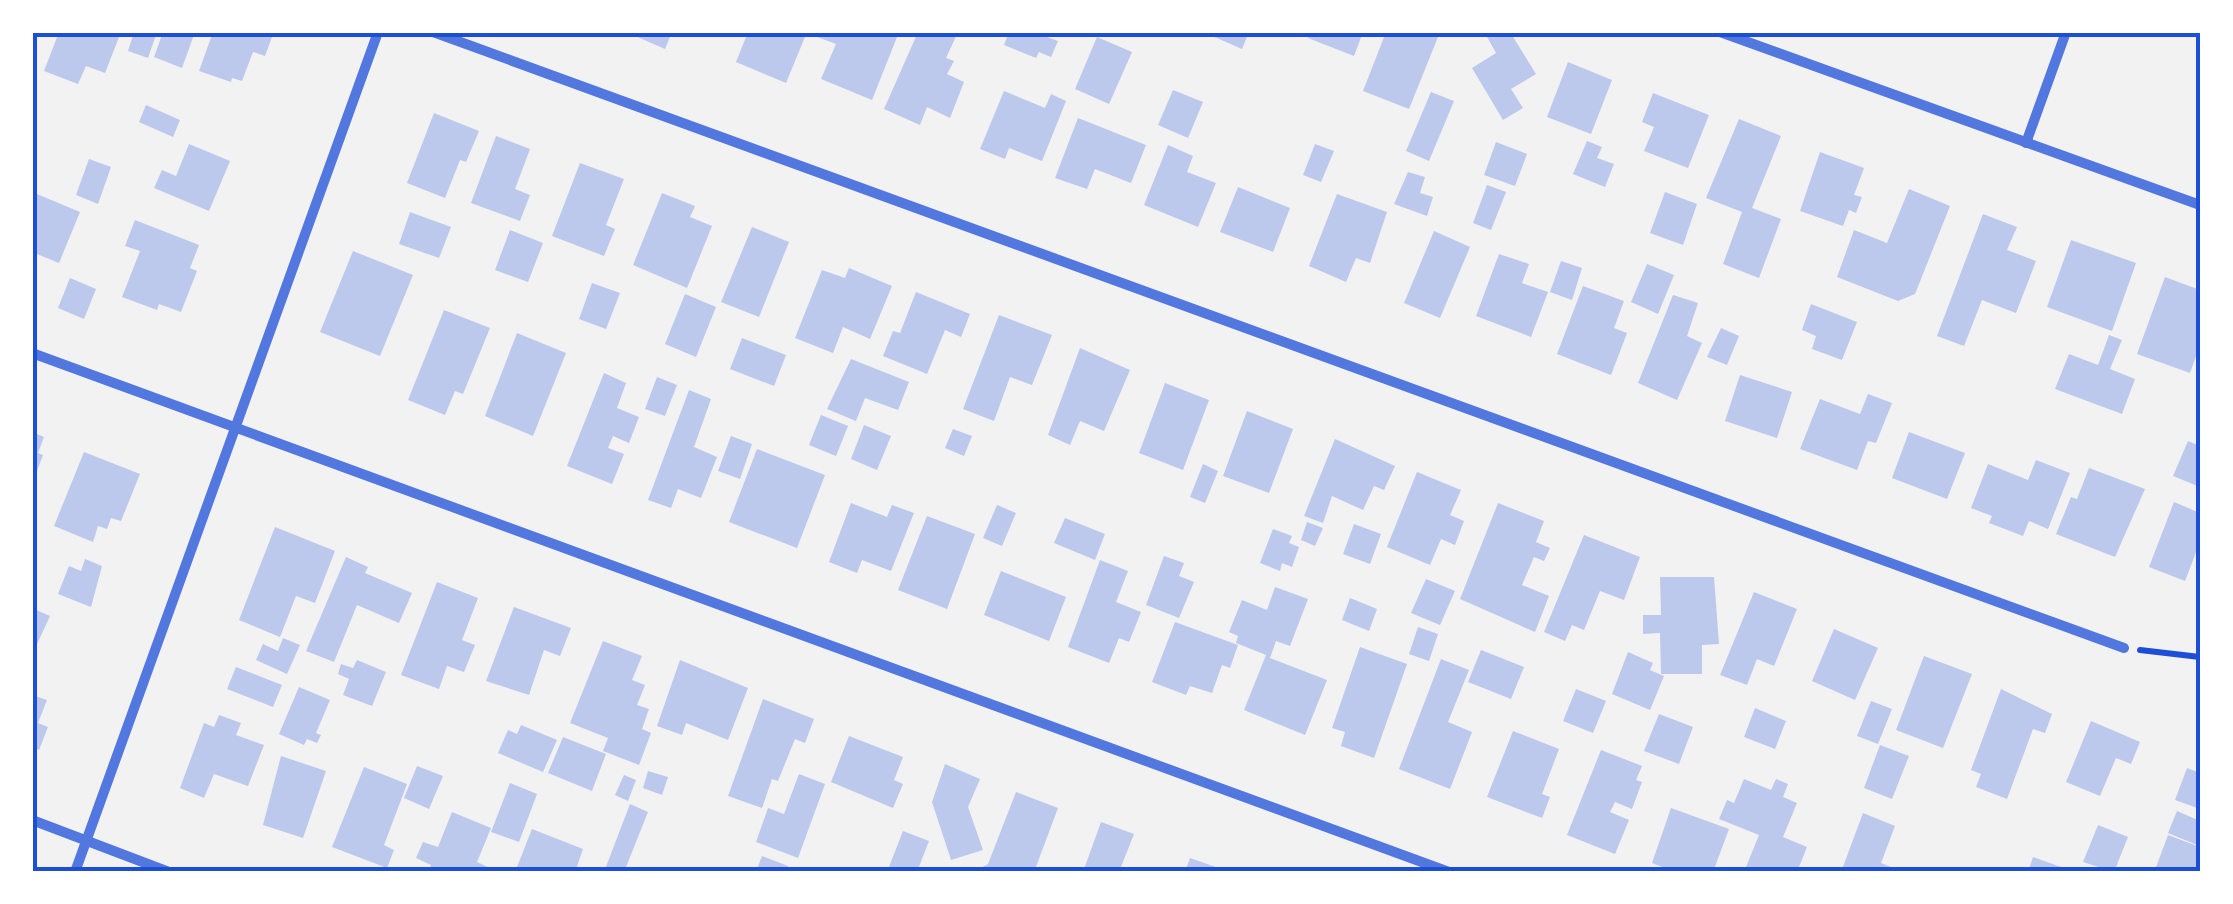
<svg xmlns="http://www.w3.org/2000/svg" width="2233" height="904" viewBox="0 0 2233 904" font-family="Georgia,serif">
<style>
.building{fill:#bdc9ec}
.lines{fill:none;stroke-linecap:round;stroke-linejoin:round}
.path{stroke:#1d4ed8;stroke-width:6}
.minor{stroke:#5277de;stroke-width:10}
.neatline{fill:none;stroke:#1d4ed8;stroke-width:4}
</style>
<rect width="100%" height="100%" fill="#f2f2f2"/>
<g class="building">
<polygon points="59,32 121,32 105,73 86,66 78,84 44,71"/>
<polygon points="134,32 157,32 148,58 128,51"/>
<polygon points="163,32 195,32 182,68 154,57"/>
<polygon points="213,32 259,32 272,37 265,56 253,52 242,81 232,78 231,82 199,71"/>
<polygon points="626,32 672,32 665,49"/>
<polygon points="748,32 807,32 786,83 736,62"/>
<polygon points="819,32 899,32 872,100 821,79 836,44 817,37"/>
<polygon points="918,32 958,32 946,58 954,61 947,74 964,82 950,118 927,107 920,125 884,109"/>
<polygon points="1009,32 1046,32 1044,36 1058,41 1051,57 1039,52 1036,58 1004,45"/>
<polygon points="1203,32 1249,32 1242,49"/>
<polygon points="1310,32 1363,32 1354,56 1308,38"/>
<polygon points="1386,32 1438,37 1409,109 1363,91"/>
<polygon points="1490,32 1510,32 1536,74 1511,89 1523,108 1503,120 1472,68 1496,53 1486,35"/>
<polygon points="1097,37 1132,52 1109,104 1075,89"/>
<polygon points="1568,62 1612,80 1591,134 1547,117"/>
<polygon points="1173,90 1203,102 1188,138 1158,125"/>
<polygon points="1004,91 1045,108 1051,94 1066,101 1042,161 1009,148 1005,159 980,149"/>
<polygon points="1431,92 1454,101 1429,161 1406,151"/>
<polygon points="1653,93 1709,115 1688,168 1644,151 1654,127 1642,122"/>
<polygon points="146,105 180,120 173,137 139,122"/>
<polygon points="434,113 479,131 466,162 460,160 445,198 407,183"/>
<polygon points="1078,118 1146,145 1131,183 1095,169 1087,189 1055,178"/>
<polygon points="1739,119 1781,136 1752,208 1781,219 1759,278 1723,264 1742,212 1706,198"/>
<polygon points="496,136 530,149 515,189 530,195 520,221 471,203"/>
<polygon points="1587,141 1602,147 1597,158 1614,164 1605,187 1573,174"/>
<polygon points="1496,142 1527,154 1515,186 1484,175"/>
<polygon points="189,144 230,161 209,211 154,188 162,170 176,176"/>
<polygon points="1315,144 1334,151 1321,182 1303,175"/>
<polygon points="1168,145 1193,156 1187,172 1216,183 1198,227 1144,205"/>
<polygon points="1820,152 1864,168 1854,195 1862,197 1856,213 1849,210 1843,226 1800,211"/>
<polygon points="89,159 111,167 98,204 76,195"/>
<polygon points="580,163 624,179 606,225 615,229 604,256 552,236"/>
<polygon points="1408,172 1425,177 1420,193 1433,197 1427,216 1394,204"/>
<polygon points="1487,185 1506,192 1491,230 1473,223"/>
<polygon points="1238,187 1290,208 1273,252 1220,232"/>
<polygon points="1909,189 1950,206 1915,294 1898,301 1837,277 1854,230 1887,243"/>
<polygon points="32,192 80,212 59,263 32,252"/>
<polygon points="1665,192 1697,204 1683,245 1650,233"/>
<polygon points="662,193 695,206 690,217 712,226 687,288 633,265"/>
<polygon points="1337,194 1387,212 1370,263 1356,258 1346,282 1309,266"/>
<polygon points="410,212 451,227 439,258 399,244"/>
<polygon points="1983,214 2017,227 2007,250 2036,261 2016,313 1982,300 1964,346 1937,336"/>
<polygon points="135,220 199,245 190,268 197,271 181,312 159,304 157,310 122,297 140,251 125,246"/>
<polygon points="752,227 789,242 759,317 721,302"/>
<polygon points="510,230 543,243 528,282 495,270"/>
<polygon points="1434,231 1470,247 1440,318 1404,303"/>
<polygon points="2071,240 2136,263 2112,331 2047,307"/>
<polygon points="353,251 413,275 380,356 320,332"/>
<polygon points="1499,254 1529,264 1522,283 1548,292 1531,337 1476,316"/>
<polygon points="1561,261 1582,268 1572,300 1550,292"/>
<polygon points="1647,264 1674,275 1658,314 1631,302"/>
<polygon points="849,268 892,286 870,339 843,327 833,353 795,338 822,270 845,278"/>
<polygon points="2165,277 2200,290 2200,345 2190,373 2137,354"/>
<polygon points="70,278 96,289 84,319 58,308"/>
<polygon points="592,283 620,293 606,329 579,319"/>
<polygon points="1583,286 1624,301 1614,328 1627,333 1611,375 1557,354"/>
<polygon points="916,292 970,314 961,337 945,330 927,374 883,356 893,331 900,333"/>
<polygon points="685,294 716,307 696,357 665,344"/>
<polygon points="1673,295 1698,303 1687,336 1702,343 1677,400 1638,383"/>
<polygon points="1811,304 1857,322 1842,360 1812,349 1816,336 1802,330"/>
<polygon points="444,310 490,328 463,394 455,391 445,415 408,400"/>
<polygon points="999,315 1052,335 1032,385 1010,377 994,421 963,409"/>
<polygon points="1721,328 1739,336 1727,365 1707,357"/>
<polygon points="517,333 566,353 533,436 485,416"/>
<polygon points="2109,335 2122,340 2110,369 2135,379 2122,414 2055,389 2069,354 2098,365"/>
<polygon points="742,338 786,355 774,386 730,369"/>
<polygon points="1080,348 1130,370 1104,431 1080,421 1070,445 1048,435"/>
<polygon points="851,359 909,382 898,410 865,398 856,421 827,409"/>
<polygon points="604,373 626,383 617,408 639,417 629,443 613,436 608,448 624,454 612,484 567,466"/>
<polygon points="1740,375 1792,392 1777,438 1725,421"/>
<polygon points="657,377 677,385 665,416 645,409"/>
<polygon points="1165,383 1209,400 1183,470 1139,453"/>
<polygon points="689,390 711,399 694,447 717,457 701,498 678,489 671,508 648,500"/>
<polygon points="1868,394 1892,403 1876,443 1868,441 1857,470 1800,449 1820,399 1860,414"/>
<polygon points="1247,411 1293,429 1269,493 1223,476"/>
<polygon points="821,415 848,426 836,456 809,445"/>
<polygon points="864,425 891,436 877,470 851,459"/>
<polygon points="953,429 972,436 964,456 945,448"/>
<polygon points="32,432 44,437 38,453 43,455 33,481"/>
<polygon points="1909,432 1965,453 1947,499 1892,478"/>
<polygon points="731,436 752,444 740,479 718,471"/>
<polygon points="1335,439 1395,466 1384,490 1374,486 1363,510 1332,496 1323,523 1304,516"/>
<polygon points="2188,441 2200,446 2200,487 2173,476"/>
<polygon points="757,449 825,475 797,548 729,522"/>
<polygon points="84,452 140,474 121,521 111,518 107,529 98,526 93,542 54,526"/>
<polygon points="2036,460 2070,473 2048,529 2029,521 2023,536 1989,523 1992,516 1971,508 1988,464 2028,480"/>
<polygon points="1203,464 1218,471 1205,503 1190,497"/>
<polygon points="2089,468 2145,489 2115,557 2056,534 2071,497 2077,499"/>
<polygon points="1417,472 1461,490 1450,515 1464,521 1455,545 1441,539 1430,565 1387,547"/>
<polygon points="2174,502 2200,513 2200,542 2185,581 2149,567"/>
<polygon points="851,503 887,517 892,505 914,513 891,571 862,560 857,573 829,562"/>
<polygon points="1498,503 1544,521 1536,542 1550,548 1544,561 1534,557 1522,585 1549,596 1535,632 1460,599"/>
<polygon points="997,505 1016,513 1002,546 983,538"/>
<polygon points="927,516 975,534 947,609 898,590"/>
<polygon points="1065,518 1105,534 1095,560 1054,543"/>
<polygon points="1307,522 1323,528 1315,546 1301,540"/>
<polygon points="1354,524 1381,534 1370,564 1343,554"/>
<polygon points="275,527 335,551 315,603 296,596 280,637 239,620"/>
<polygon points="1273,529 1292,536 1289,543 1299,547 1292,567 1282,563 1280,571 1260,563"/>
<polygon points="1584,535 1640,557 1624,600 1600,591 1584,630 1572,625 1565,641 1544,632"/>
<polygon points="1164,556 1184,563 1179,576 1194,582 1179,618 1146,605"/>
<polygon points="346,557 368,567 365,573 412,593 399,623 357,605 334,662 306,651"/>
<polygon points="85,559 102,566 91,607 58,594 69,566 81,571"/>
<polygon points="1100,560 1128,571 1116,602 1141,612 1129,642 1119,638 1109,663 1068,647"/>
<polygon points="1001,571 1066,597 1049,641 984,615"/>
<polygon points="1660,577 1714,577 1719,644 1702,645 1702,674 1661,674 1660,633 1643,634 1643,615 1661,615"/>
<polygon points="1426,579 1455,591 1440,625 1411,613"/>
<polygon points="437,582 478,598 462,640 475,645 464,672 447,666 439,689 401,675"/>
<polygon points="1275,587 1308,599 1290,646 1276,641 1270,658 1327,680 1305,735 1244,710 1266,655 1236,643 1238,636 1229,632 1242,600 1267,610"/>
<polygon points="1754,592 1797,609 1774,666 1757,659 1747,685 1720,675"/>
<polygon points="1350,598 1377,609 1369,631 1342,620"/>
<polygon points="514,607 571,628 560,656 544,650 529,695 486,681"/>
<polygon points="32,608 50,616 32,655"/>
<polygon points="1175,622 1238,645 1230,668 1222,665 1212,693 1190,686 1186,695 1152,682"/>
<polygon points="1418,627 1438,634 1429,661 1409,654"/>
<polygon points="1834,629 1878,648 1855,700 1812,681"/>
<polygon points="283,638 300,645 287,674 256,660 263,644 278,651"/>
<polygon points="603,641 642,656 632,680 645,685 637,705 649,709 642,729 651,733 639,765 603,751 608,738 570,723"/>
<polygon points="1360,647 1407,664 1374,758 1341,746 1345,732 1332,728"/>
<polygon points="1481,650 1524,667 1511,699 1468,682"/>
<polygon points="1628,652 1653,663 1650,670 1664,676 1650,710 1612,694"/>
<polygon points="1924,656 1972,674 1943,748 1896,730"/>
<polygon points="1441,659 1469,670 1448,722 1472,732 1450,789 1399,769"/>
<polygon points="357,660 386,672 372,706 343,695 349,679 338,674 341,664 353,668"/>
<polygon points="680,660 748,688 728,740 686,723 682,735 657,726"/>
<polygon points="236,667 282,685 273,707 227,689"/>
<polygon points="299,687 330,700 316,733 321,735 317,743 307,739 304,745 279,734"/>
<polygon points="1576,689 1606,701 1593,733 1563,721"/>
<polygon points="2001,689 2052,714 2045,733 2033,729 2007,799 1976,787 1981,774 1971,770"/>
<polygon points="32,695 47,700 38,723 48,727 39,750 32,747"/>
<polygon points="763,699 814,719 805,743 795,739 778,781 772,779 762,808 728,796"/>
<polygon points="1871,701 1892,709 1878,744 1857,736"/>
<polygon points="1755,708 1786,721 1775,749 1744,737"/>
<polygon points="1659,714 1693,727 1679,764 1644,751"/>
<polygon points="219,715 241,723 236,735 264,745 248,786 214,774 204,798 180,788 204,723 214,727"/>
<polygon points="2091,721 2140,742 2131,764 2116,758 2100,796 2066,782"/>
<polygon points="521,725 557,740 543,772 498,753 508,730 517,734"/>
<polygon points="1513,731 1559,749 1542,794 1550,797 1542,818 1487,797"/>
<polygon points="849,736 903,757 894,780 903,784 893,808 831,782"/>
<polygon points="563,737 606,754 592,791 548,773"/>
<polygon points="1880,745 1909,756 1892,799 1864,788"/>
<polygon points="1601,750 1642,766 1636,780 1642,782 1632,809 1615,802 1610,812 1629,820 1615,854 1567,835"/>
<polygon points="281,756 326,771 303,838 263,825"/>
<polygon points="945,764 980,779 968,807 983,850 951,860 932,802"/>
<polygon points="417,766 443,776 429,809 404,798"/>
<polygon points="364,767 407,784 384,845 394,850 387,868 332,847"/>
<polygon points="2187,768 2200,773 2200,809 2175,800"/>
<polygon points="648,771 668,777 662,795 643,788"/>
<polygon points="799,774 825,784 798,858 756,842 768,808 784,814"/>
<polygon points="624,775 636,780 628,801 615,795"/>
<polygon points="1744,779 1771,790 1776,779 1788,784 1783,797 1797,803 1783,837 1807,847 1797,872 1744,872 1759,835 1719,819 1727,800 1734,803"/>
<polygon points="510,783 537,794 519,842 491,832"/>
<polygon points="1016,792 1058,808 1034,872 974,872 988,864"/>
<polygon points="630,804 648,812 626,867 637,872 604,872"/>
<polygon points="1671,808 1729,829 1713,872 1675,872 1652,863"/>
<polygon points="2177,811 2200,821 2197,845 2168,833"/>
<polygon points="452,812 491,828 477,862 490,868 488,872 428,872 431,865 416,858 423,842 438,847"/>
<polygon points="1863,813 1895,826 1881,863 1903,872 1841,872"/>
<polygon points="1101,822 1134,834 1119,872 1083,872"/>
<polygon points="2098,825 2128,837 2114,872 2083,862"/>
<polygon points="532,829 583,849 575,872 515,872"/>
<polygon points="903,831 929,841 917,872 887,872"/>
<polygon points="2168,835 2200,847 2200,872 2155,870"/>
<polygon points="762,856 788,866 786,872 756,872"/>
<polygon points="2033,857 2064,868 2062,872 2028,872"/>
<polygon points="1190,858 1227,871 1227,872 1185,872"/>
</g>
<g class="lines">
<polyline class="path" points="2140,650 2200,657"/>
<g class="minor">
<polyline points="433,32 2124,648"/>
<polyline points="1720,32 2200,205"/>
<polyline points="2026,143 2066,32"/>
<polyline points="32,353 1449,872"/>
<polyline points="32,820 169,872"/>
<polyline points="75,872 378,32"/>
</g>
</g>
<rect width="2233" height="904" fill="none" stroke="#ffffff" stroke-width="70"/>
<rect x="35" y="35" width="2163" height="834" class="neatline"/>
</svg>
